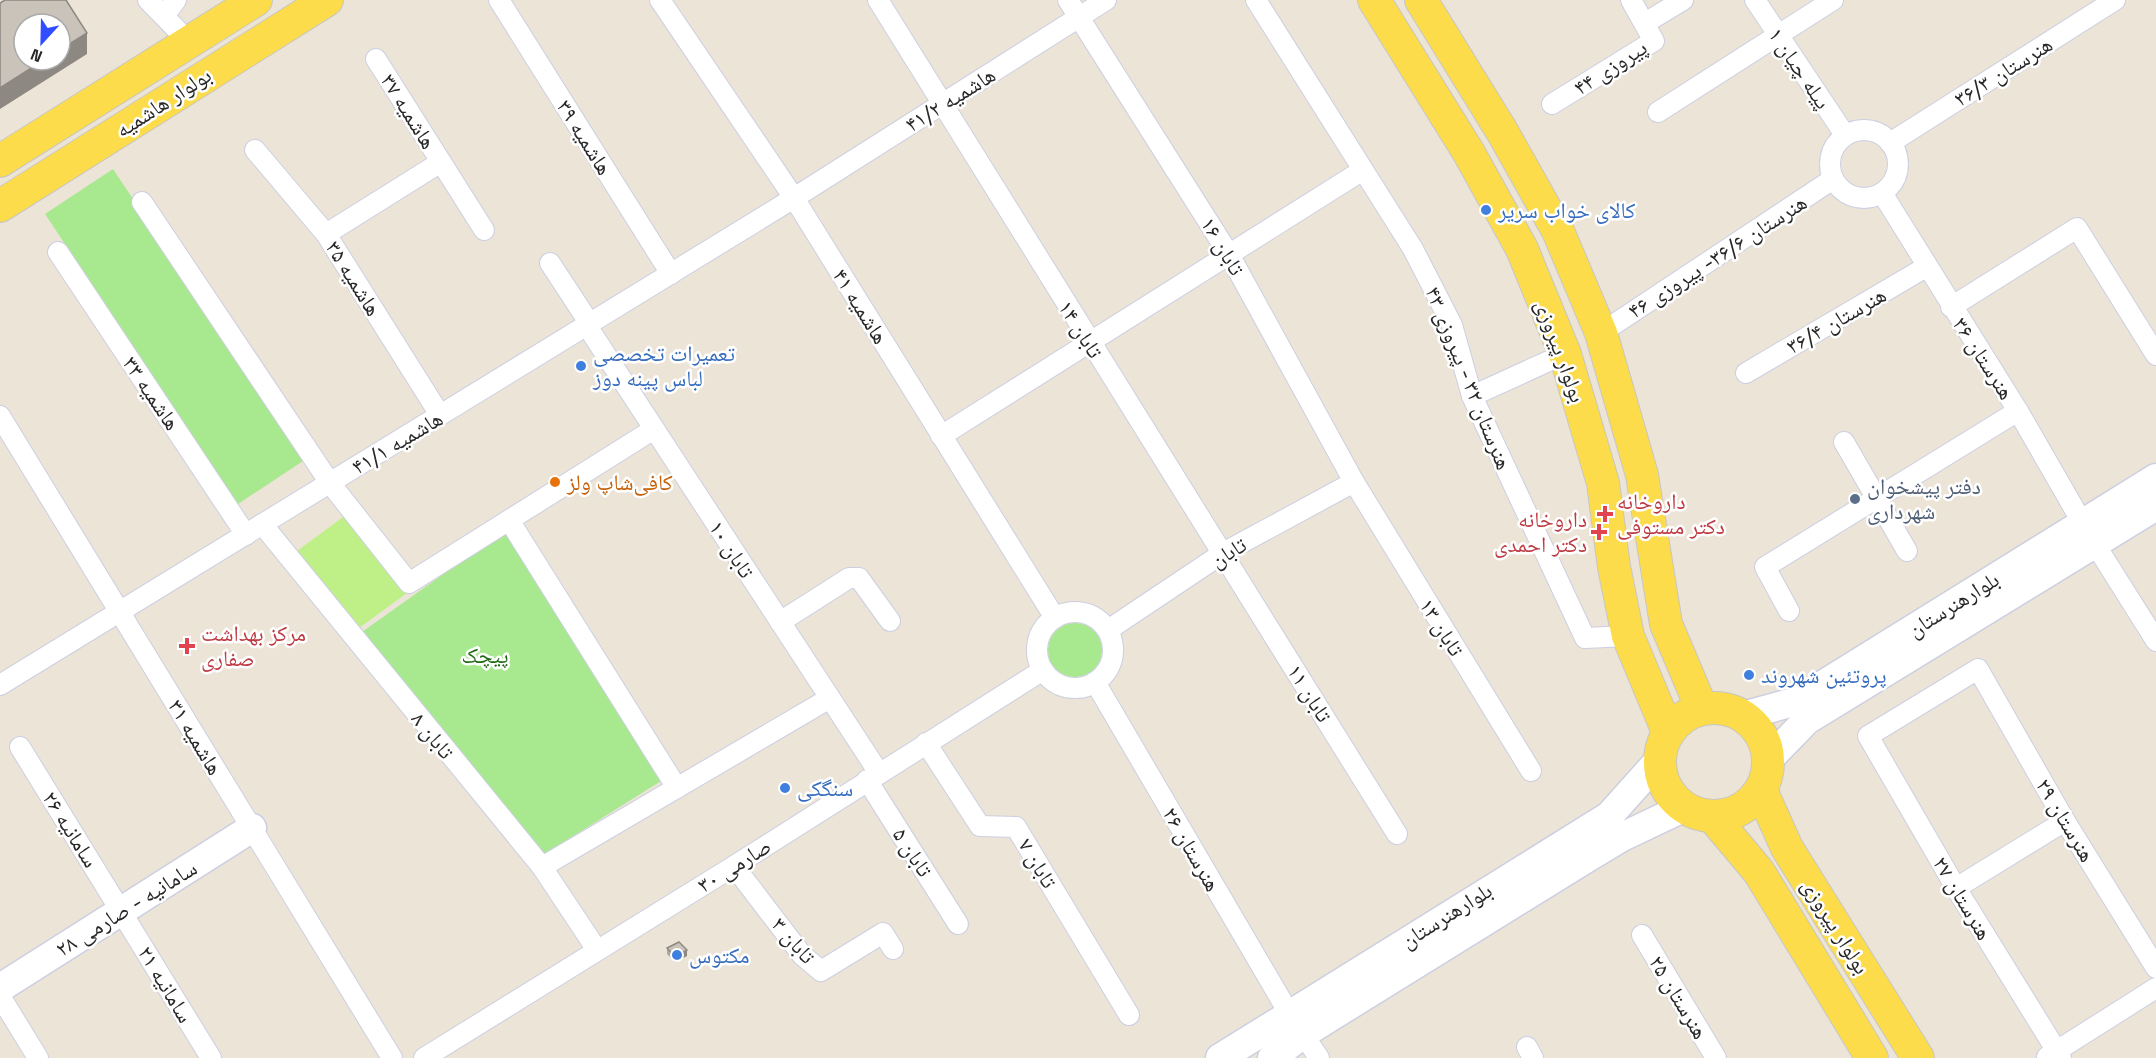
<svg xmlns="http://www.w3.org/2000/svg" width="2156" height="1058" viewBox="0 0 2156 1058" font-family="'Space Grotesk','Noto Naskh Arabic',sans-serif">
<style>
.green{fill:#a8e88e}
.pitch{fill:#bff088}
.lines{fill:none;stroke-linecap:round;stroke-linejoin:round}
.street-casing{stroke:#cccfe2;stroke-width:22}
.secondary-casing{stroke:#cccfe2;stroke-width:31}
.primary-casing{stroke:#c7c7c7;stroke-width:34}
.street{stroke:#fff;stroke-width:20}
.secondary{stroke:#fff;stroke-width:28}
.primary{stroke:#fcdc4b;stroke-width:32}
.wall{fill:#ada8a0}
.shaded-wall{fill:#8d8882}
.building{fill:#c9c3ba;stroke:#8d8882;stroke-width:1.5}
.shop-dot{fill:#3f7fe0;stroke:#fff;stroke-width:2}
.food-dot{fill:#e8710a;stroke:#fff;stroke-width:2}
.service-dot{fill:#5c6f8a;stroke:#fff;stroke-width:2}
.health-dot{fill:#e0444e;stroke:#fff;stroke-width:2}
.labels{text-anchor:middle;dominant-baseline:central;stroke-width:5;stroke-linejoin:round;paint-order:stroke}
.street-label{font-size:22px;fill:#272727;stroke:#fff}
.shop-label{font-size:22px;fill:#366cbe;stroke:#fff;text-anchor:start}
.food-label{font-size:22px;fill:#c56008;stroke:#fff;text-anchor:start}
.service-label{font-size:22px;fill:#4e5e75;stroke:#fff;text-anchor:start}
.health-label{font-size:22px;fill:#be3a42;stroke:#fff;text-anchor:start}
.park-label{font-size:22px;fill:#206813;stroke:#fff}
</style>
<rect width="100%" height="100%" fill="#ece4d7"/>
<g class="green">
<polygon points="113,169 306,459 238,504 45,214"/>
<polygon points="504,531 661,781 543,855 362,632"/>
<circle cx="1075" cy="650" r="27"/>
</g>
<polygon class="pitch" points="347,514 407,593 359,628 297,551"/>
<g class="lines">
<defs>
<g id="street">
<polyline points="148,0 189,42"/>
<polyline points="499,0 671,274"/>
<polyline points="660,0 794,198 1055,618"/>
<polyline points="878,0 1397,834"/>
<polyline points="1068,0 1230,256 1354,482 1531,771"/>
<polyline points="1256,0 1413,249 1452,325 1472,396 1585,638 1628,636"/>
<polyline points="1755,0 1845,135"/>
<polyline points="164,16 176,0"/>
<polyline points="1645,23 1683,0"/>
<polyline points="376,59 484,230"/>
<polyline points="1552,104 1654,41 1631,0"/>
<polyline points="1658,112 1833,0"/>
<circle cx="1864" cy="164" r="34"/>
<polyline points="1890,143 2115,0"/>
<polyline points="255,150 326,234 440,415"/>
<polyline points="1882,193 2018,411 2083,524"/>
<polyline points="142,202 330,483 409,583 654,429"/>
<polyline points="326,234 441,162"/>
<polyline points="58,252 246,535"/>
<polyline points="550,263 590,324"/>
<polyline points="1951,307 2077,228 2156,355"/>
<polyline points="587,326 879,773"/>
<polyline points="1601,333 1833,179"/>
<polyline points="1746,373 1926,267"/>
<polyline points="1472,396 1551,360"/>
<polyline points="0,416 392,1058"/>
<polyline points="941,436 1363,170"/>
<polyline points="1844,442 1907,551"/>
<polyline points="509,520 677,788"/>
<polyline points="262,524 542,867 597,950"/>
<polyline points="2095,544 2156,641"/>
<polyline points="1789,611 1765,567 2018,411"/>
<circle cx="1075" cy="650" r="38"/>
<polyline points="780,622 849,578 859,578 890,621"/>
<polyline points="1108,630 1223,553 1354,482"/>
<polyline points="1095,682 1290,1015"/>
<polyline points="0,685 794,198 1106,0"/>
<polyline points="926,743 980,826 1016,827 1129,1015"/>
<polyline points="20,747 211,1058"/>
<polyline points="867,780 958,924"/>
<polyline points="734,866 802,955 821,971 883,933 893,949"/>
<polyline points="542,867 830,698"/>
<polyline points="1956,888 2065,821"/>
<polyline points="1642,935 1716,1058"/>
<polyline points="0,996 38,1058"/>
<polyline points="1303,1034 1319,1058"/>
<polyline points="1527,1047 1533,1058"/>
<polyline points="2047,1057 2156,988"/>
<polyline points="424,1058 734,866 1043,670"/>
<polyline points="2061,1058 1956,888 1868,736 1978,669 2065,821 2156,968"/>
</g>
<g id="secondary">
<polyline points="1743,716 1797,701 2156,478"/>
<polyline points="1768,760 1807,720 2156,506"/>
<polyline points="0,988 252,828"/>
<polyline points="1220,1058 1609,816 1660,759"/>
<polyline points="1272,1058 1303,1034 1587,858 1622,837 1685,807"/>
</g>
<g id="primary">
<polyline points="1374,0 1469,153 1522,249 1565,354 1603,483 1614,567 1628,636 1668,732"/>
<polyline points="1421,0 1503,133 1558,231 1601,333 1642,475 1666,624 1702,709"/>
<polyline points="0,161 256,0"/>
<polyline points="0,206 327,0"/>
<circle cx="1714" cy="762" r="54"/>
<polyline points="1761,790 1787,848 1918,1058"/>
<polyline points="1712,816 1759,872 1872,1058"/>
</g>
</defs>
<use href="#street" class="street-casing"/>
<use href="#secondary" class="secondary-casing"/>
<use href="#primary" class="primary-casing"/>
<use href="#street" class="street"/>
<use href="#secondary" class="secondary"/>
<use href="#primary" class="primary"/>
</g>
<polygon class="wall" points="667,948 687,956 675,962 667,954"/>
<g class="shaded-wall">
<polygon points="87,33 87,54 0,109 0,88 44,60 60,60 60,50"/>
<polygon points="687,950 687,956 675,962 675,957"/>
</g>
<g class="building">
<polygon points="5,0 66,0 87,33 60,50 60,24 24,24 24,60 44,60 0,88 0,3"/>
<polygon points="679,942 687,950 675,957 667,948"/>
</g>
<g class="shop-dot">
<circle cx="1486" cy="210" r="6"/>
<circle cx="581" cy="366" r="6"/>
<circle cx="1749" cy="675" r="6"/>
<circle cx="785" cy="788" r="6"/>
<circle cx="677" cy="955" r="6"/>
</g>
<circle class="food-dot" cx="555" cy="482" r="6"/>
<circle class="service-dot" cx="1855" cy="499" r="6"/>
<g class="health-dot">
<path d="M1602 505h6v6h6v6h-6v6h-6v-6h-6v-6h6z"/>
<path d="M1596 523h6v6h6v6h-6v6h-6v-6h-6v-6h6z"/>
<path d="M184 637h6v6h6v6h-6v6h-6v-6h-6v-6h6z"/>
</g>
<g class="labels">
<g class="street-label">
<text transform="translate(1610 67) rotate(-33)">پیروزی ۴۴</text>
<text transform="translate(1800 68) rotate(56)">پیله چیان ۱</text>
<text transform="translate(2003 71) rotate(-32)">هنرستان ۳۶/۳</text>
<text transform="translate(950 99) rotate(-32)">هاشمیه ۴۱/۲</text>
<text transform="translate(163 102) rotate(-33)">بولوار هاشمیه</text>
<text transform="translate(409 111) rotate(58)">هاشمیه ۳۷</text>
<text transform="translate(585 137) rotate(58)">هاشمیه ۳۹</text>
<text transform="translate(1223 246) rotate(59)">تابان ۱۶</text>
<text transform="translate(1717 256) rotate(-33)">هنرستان ۳۶/۶- پیروزی ۴۶</text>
<text transform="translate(354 278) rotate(58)">هاشمیه ۳۵</text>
<text transform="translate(861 306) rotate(58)">هاشمیه ۴۱</text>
<text transform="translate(1836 320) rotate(-30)">هنرستان ۳۶/۴</text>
<text transform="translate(1081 329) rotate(58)">تابان ۱۴</text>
<text transform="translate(1561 351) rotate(70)">بولوار پیروزی</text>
<text transform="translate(1984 358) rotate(57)">هنرستان ۳۶</text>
<text transform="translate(1469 378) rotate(68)">هنرستان ۳۲ - پیروزی ۴۳</text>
<text transform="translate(152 393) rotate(56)">هاشمیه ۳۳</text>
<text transform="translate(397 442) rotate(-31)">هاشمیه ۴۱/۱</text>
<text transform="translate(732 549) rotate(57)">تابان ۱۰</text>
<text transform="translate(1228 552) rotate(-31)">تابان</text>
<text transform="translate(1953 604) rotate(-32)">بلوارهنرستان</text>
<text transform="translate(1442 627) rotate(58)">تابان ۱۳</text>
<text transform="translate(1310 693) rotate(58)">تابان ۱۱</text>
<text transform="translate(433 735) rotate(51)">تابان ۸</text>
<text transform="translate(196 737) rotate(59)">هاشمیه ۳۱</text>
<text transform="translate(2066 820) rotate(59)">هنرستان ۲۹</text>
<text transform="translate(71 829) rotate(58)">سامانیه ۲۶</text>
<text transform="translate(1192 849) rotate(60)">هنرستان ۲۶</text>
<text transform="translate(913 852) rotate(57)">تابان ۵</text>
<text transform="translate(1038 863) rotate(59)">تابان ۷</text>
<text transform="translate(734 865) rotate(-32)">صارمی ۳۰</text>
<text transform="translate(1963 898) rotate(59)">هنرستان ۲۷</text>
<text transform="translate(126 908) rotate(-32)">سامانیه - صارمی ۲۸</text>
<text transform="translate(1446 915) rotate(-32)">بلوارهنرستان</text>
<text transform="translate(1836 926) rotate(58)">بولوار پیروزی</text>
<text transform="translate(794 940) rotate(49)">تابان ۳</text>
<text transform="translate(166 984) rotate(59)">سامانیه ۲۱</text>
<text transform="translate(1679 997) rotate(59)">هنرستان ۲۵</text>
</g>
<g class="shop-label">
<text x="1498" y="210">کالای خواب سریر</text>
<text x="593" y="353">تعمیرات تخصصی<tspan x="593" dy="25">لباس پینه دوز</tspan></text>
<text x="1761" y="675">پروتئین شهروند</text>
<text x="797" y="788">سنگکی</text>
<text x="689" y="955">مکتوس</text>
</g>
<g class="food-label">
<text x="567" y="482">کافی‌شاپ ولز</text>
</g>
<g class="service-label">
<text x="1867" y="486">دفتر پیشخوان<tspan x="1867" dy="25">شهرداری</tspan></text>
</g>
<g class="health-label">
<text x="1617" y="501">داروخانه<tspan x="1617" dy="25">دکتر مستوفی</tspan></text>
<text x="1587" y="519" text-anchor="end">داروخانه<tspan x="1587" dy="25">دکتر احمدی</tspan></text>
<text x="201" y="633">مرکز بهداشت<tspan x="201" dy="25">صفاری</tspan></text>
</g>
<g class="park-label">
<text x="485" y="655">پیچک</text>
</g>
</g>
<g transform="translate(42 42) rotate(202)"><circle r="28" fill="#ffffff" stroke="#a9a9a9" stroke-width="1.5"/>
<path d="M0-4.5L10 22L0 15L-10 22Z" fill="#304dff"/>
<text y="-9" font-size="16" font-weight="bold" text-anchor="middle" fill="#272727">N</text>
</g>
</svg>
